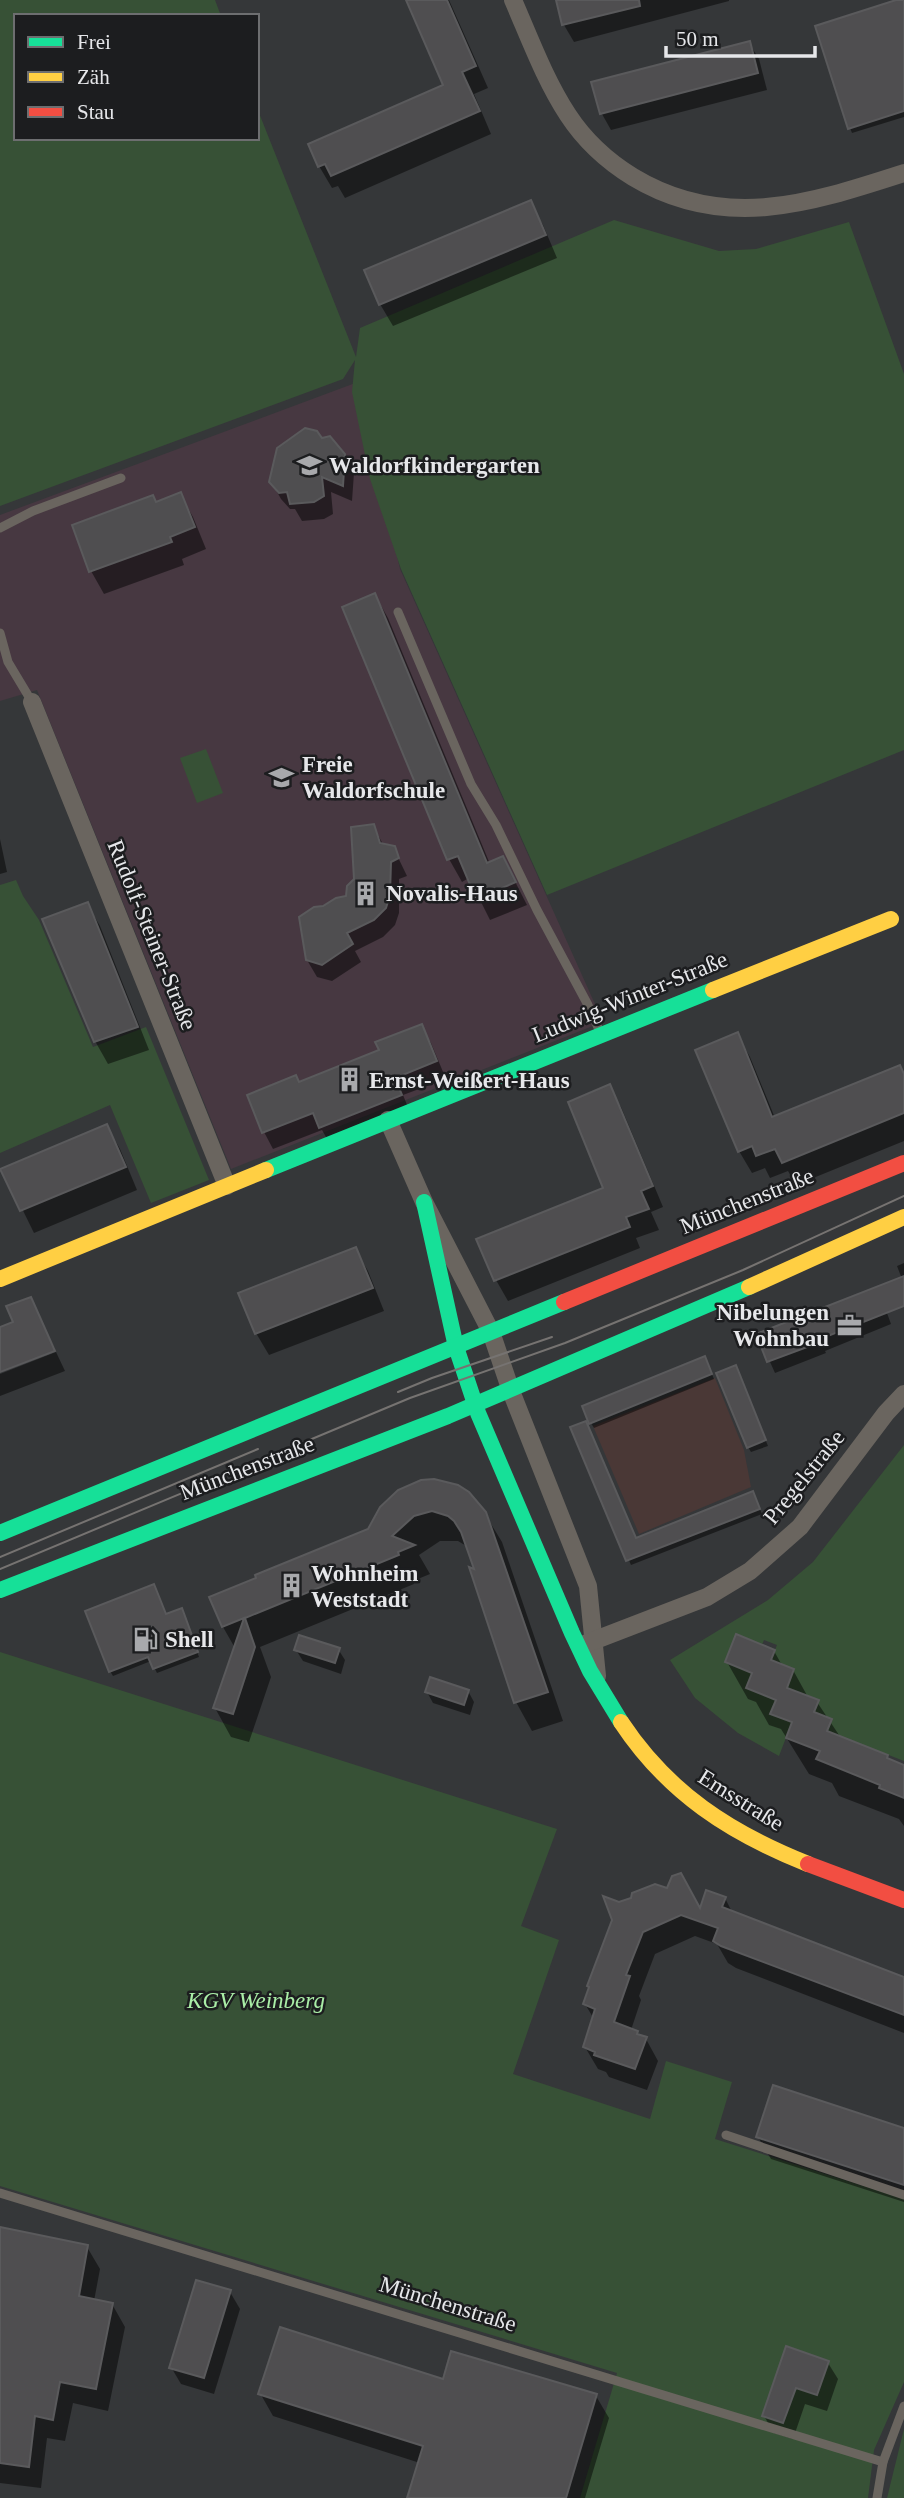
<svg xmlns="http://www.w3.org/2000/svg" width="904" height="2498" viewBox="0 0 904 2498" font-family="Georgia,serif">
<style>
.industrial{fill:#4a3836}
.education{fill:#473841}
.green{fill:#375136}
.shadow{fill:#0007}
.building{fill:#4f4e50;stroke:#5a5a5c;stroke-width:2}
.lines{fill:none;stroke-linecap:round;stroke-linejoin:round}
.lane{stroke:#6a655f;stroke-width:9}
.street{stroke:#6a655f;stroke-width:18}
.fast{stroke:#16e098;stroke-width:16}
.slow{stroke:#ffcf43;stroke-width:16}
.jam{stroke:#f24e42;stroke-width:16}
.tram{stroke:#767371;stroke-width:2}
.labels{text-anchor:middle;dominant-baseline:central;stroke-width:5;stroke-linejoin:round;paint-order:stroke}
.poi-label{font-size:23px;font-weight:bold;fill:#e6e7ea;stroke:#1c1d1f;text-anchor:start}
.street-label{font-size:23px;fill:#e6e7ea;stroke:#1c1d1f}
.park-label{font-size:23px;font-style:italic;fill:#aaeea7;stroke:#1c1d1f}
</style>
<rect width="100%" height="100%" fill="#353739"/>
<polygon class="industrial" points="715,1378 744,1450 751,1487 639,1534 593,1426"/>
<polygon class="education" points="358,382 400,569 603,1022 231,1169 37,690 0,701 0,515"/>
<g class="green">
<polygon points="0,0 215,0 221,16 16,16 16,138 257,138 257,108 356,357 360,328 614,220 719,251 756,249 849,222 904,374 904,750 547,895 401,569 370,479 352,392 355,360 343,379 0,506"/>
<polygon points="206,749 223,793 197,803 180,758"/>
<polygon points="16,880 23,896 39,920 93,1047 146,1027 209,1180 151,1203 110,1105 0,1153 0,885"/>
<polygon points="904,1445 904,1761 827,1731 832,1719 814,1712 818,1700 786,1688 794,1669 771,1660 777,1645 764,1640 762,1645 736,1635 725,1662 752,1673 746,1688 776,1700 771,1714 792,1722 779,1756 738,1733 695,1698 670,1660 768,1600 813,1562"/>
<polygon points="0,1652 557,1829 521,1926 559,1940 513,2074 650,2119 666,2061 732,2082 715,2139 904,2199 904,2382 874,2450 868,2498 580,2498 617,2373 0,2186"/>
<polygon points="904,2429 904,2498 887,2498"/>
</g>
<g class="shadow">
<polygon points="407,0 449,0 488,88 474,94 491,134 345,198 338,186 332,188 319,166 445,86"/>
<polygon points="557,0 729,0 729,1 574,42 564,25"/>
<polygon points="902,0 904,0 904,117 852,133 850,128"/>
<polygon points="749,43 759,59 767,90 611,130 602,114 594,83"/>
<polygon points="530,203 543,225 557,258 393,326 380,304"/>
<polygon points="321,440 344,455 354,473 352,501 331,492 333,514 324,519 302,521 295,509 290,509 281,499 271,481"/>
<polygon points="180,494 193,517 206,549 182,559 184,565 104,594 91,571 74,526 156,504"/>
<polygon points="375,595 388,618 490,864 503,858 527,905 490,920 469,878 462,882 449,859 345,608"/>
<polygon points="373,826 384,846 393,847 407,876 399,879 399,913 395,925 383,937 355,951 361,962 332,981 317,977 307,960 324,908 348,897 356,879"/>
<polygon points="0,839 7,872 0,874"/>
<polygon points="87,904 100,926 149,1050 108,1064 95,1041"/>
<polygon points="421,1026 431,1043 446,1079 403,1095 410,1112 330,1144 322,1130 273,1149 264,1132 381,1051"/>
<polygon points="737,1035 750,1057 775,1118 904,1075 904,1141 796,1185 788,1171 770,1178 765,1168 752,1173 739,1151"/>
<polygon points="609,1087 621,1107 663,1207 651,1212 659,1230 636,1238 640,1248 508,1301 496,1280 479,1240 605,1189"/>
<polygon points="107,1126 120,1149 137,1190 34,1233 3,1170"/>
<polygon points="355,1249 368,1271 384,1311 269,1355 256,1333"/>
<polygon points="904,1263 904,1306 887,1313 891,1324 825,1351 826,1353 775,1373 758,1335 902,1279 897,1266"/>
<polygon points="30,1299 55,1349 0,1370 0,1329 16,1323"/>
<polygon points="56,1352 65,1371 0,1396 0,1374"/>
<polygon points="707,1363 714,1379 594,1428 591,1423"/>
<polygon points="738,1372 768,1446 751,1452 748,1447"/>
<polygon points="572,1428 636,1540 755,1498 762,1514 631,1565"/>
<polygon points="457,1487 477,1501 502,1542 563,1721 532,1731 516,1702 468,1547 458,1541 440,1541 419,1555 430,1574 413,1581 414,1584 260,1647 271,1677 249,1742 231,1737 215,1708 235,1648 223,1627 211,1598 370,1530"/>
<polygon points="184,1615 199,1657 157,1673 151,1661 113,1676 110,1671 166,1616"/>
<polygon points="338,1649 345,1660 341,1674 303,1661 296,1650"/>
<polygon points="774,1651 783,1667 793,1670 809,1699 817,1702 841,1738 887,1756 890,1762 904,1767 904,1826 899,1819 839,1796 832,1783 809,1774 781,1729 769,1725 756,1702 748,1699 727,1662"/>
<polygon points="468,1691 474,1702 470,1715 433,1703 427,1692"/>
<polygon points="725,1898 733,1914 904,1979 904,2033 736,1968 728,1963 717,1944 695,1936 655,1954 639,1996 641,2000 631,2030 646,2039 658,2061 647,2090 609,2077 606,2072 598,2069 585,2047 594,2019 585,2004 619,1904 701,1911"/>
<polygon points="904,2129 904,2202 771,2159 758,2137"/>
<polygon points="0,2229 87,2247 100,2269 94,2301 112,2304 125,2327 108,2411 73,2403 65,2441 47,2438 41,2488 0,2483"/>
<polygon points="230,2292 240,2309 214,2394 181,2384 171,2367"/>
<polygon points="787,2348 828,2363 838,2379 827,2411 805,2404 793,2439 774,2433 764,2416"/>
<polygon points="444,2381 596,2396 609,2418 585,2498 409,2498 420,2463 273,2416 260,2393"/>
</g>
<g class="building">
<polygon points="406,0 447,0 476,66 462,72 480,111 331,176 325,164 318,167 308,144 443,85"/>
<polygon points="556,0 639,0 640,6 562,25"/>
<polygon points="896,0 904,0 904,111 848,129 815,26"/>
<polygon points="750,41 758,73 600,114 591,82"/>
<polygon points="531,200 546,235 379,305 364,270"/>
<polygon points="305,428 317,431 322,438 330,436 345,454 343,486 322,477 324,496 314,502 290,504 287,492 279,493 269,482 277,448"/>
<polygon points="181,492 195,527 170,537 172,542 89,572 72,525 153,495 156,502"/>
<polygon points="375,593 487,863 503,856 516,882 476,899 458,856 447,860 342,607"/>
<polygon points="374,824 380,843 395,846 399,858 391,862 390,895 386,908 374,920 347,933 353,944 322,965 306,960 299,917 314,907 323,906 336,898 346,896 347,886 354,879 351,827"/>
<polygon points="88,902 138,1027 94,1042 42,919"/>
<polygon points="422,1024 437,1061 395,1078 402,1095 319,1128 313,1113 262,1133 247,1095 296,1075 299,1082 379,1050 375,1042"/>
<polygon points="738,1032 772,1117 900,1065 904,1074 904,1113 782,1163 775,1149 756,1156 752,1146 738,1152 695,1050"/>
<polygon points="610,1084 653,1186 641,1191 649,1209 626,1217 630,1227 494,1281 476,1239 603,1188 568,1102"/>
<polygon points="107,1124 126,1167 20,1211 0,1169"/>
<polygon points="356,1247 373,1288 255,1334 238,1293"/>
<polygon points="904,1276 904,1306 820,1339 821,1342 767,1362 756,1334"/>
<polygon points="31,1297 55,1351 0,1372 0,1327 13,1322 6,1306"/>
<polygon points="705,1356 712,1374 589,1424 582,1406"/>
<polygon points="736,1365 766,1440 747,1448 716,1373"/>
<polygon points="586,1421 636,1538 753,1491 760,1509 626,1561 570,1427"/>
<polygon points="434,1479 458,1485 469,1492 486,1512 548,1692 514,1703 469,1567 474,1569 461,1532 454,1521 448,1516 432,1511 414,1516 392,1536 415,1545 398,1552 399,1555 245,1618 255,1647 233,1714 213,1708 244,1618 222,1627 209,1597 256,1578 255,1575 368,1529 380,1507 398,1490 421,1480"/>
<polygon points="154,1584 166,1614 182,1608 198,1652 153,1669 148,1657 109,1672 85,1611"/>
<polygon points="736,1634 775,1650 771,1660 794,1669 787,1688 819,1700 814,1712 832,1719 827,1731 888,1755 887,1758 904,1765 904,1798 879,1788 880,1785 816,1759 820,1751 786,1738 792,1722 770,1714 776,1700 746,1688 752,1673 725,1662"/>
<polygon points="299,1635 340,1648 335,1663 294,1650"/>
<polygon points="430,1677 469,1690 464,1705 425,1692"/>
<polygon points="681,1873 700,1908 706,1890 726,1897 722,1907 904,1977 904,2015 721,1946 713,1941 718,1928 681,1915 643,1932 626,1975 630,1976 614,2022 638,2031 637,2034 647,2037 635,2069 594,2055 595,2052 583,2047 595,2009 583,2004 589,1987 587,1986 612,1920 603,1896 619,1902 631,1898 632,1893 655,1884 667,1888 672,1876"/>
<polygon points="773,2085 904,2128 904,2185 756,2137"/>
<polygon points="0,2227 88,2245 79,2296 113,2303 96,2389 60,2382 53,2420 35,2416 29,2467 0,2463"/>
<polygon points="196,2280 231,2290 204,2378 169,2368"/>
<polygon points="280,2327 443,2379 451,2351 597,2394 566,2498 407,2498 423,2446 258,2394"/>
<polygon points="786,2346 829,2361 817,2395 796,2388 783,2423 762,2416"/>
</g>
<g class="lines">
<g class="lane">
<polyline points="0,528 33,511 121,478"/>
<polyline points="398,612 471,784 496,825 537,910 588,1005 600,1032"/>
<polyline points="0,633 8,662 32,702"/>
<polyline points="726,2135 904,2195"/>
<polyline points="0,2193 883,2462"/>
<polyline points="877,2498 883,2462 904,2406"/>
</g>
<g class="street">
<path d="M513,0C530,39 545,80 568,115C585,141 607,161 633,177C724,232 811,203 904,173"/>
<polyline points="32,702 227,1186"/>
<polyline points="388,1120 424,1202 491,1332 511,1391 588,1586 597,1676"/>
<polyline points="585,1644 707,1597 750,1571 800,1527 886,1413 904,1394"/>
</g>
<g class="fast">
<polyline points="266,1170 713,990"/>
<polyline points="424,1202 456,1347 478,1413 572,1633 590,1671 621,1722"/>
<polyline points="0,1533 564,1302"/>
<polyline points="0,1590 448,1416 749,1287"/>
</g>
<g class="slow">
<polyline points="713,990 891,919"/>
<polyline points="0,1279 266,1170"/>
<polyline points="749,1287 904,1217"/>
<path d="M621,1722C668,1793 730,1833 808,1864"/>
</g>
<g class="jam">
<polyline points="564,1302 904,1163"/>
<polyline points="808,1864 904,1900"/>
</g>
<g class="tram">
<polyline points="398,1392 432,1378 552,1337"/>
<polyline points="0,1557 258,1449"/>
<polyline points="0,1569 410,1398 565,1343 743,1270 904,1196"/>
</g>
</g>
<defs>
<symbol id="school-bare" viewBox="-9 -9 18 18"><path d="M0-5L7-2L0 1L-7-2ZM-4 1L0 2.5L4 1V4Q0 6-4 4Z" fill="#a8a9ac" stroke="#1c1d1f" stroke-width="2.5" paint-order="stroke"/></symbol>
<symbol id="building-bare" viewBox="-9 -9 18 18"><path d="M-4-6H4V6H1V3H-1V6H-4ZM-2.5-4.3h1.7v1.8h-1.7ZM.8-4.3h1.7v1.8H.8ZM-2.5-1h1.7V.8h-1.7ZM.8-1h1.7V.8H.8Z" fill="#a8a9ac" stroke="#1c1d1f" stroke-width="2.5" paint-order="stroke"/></symbol>
<symbol id="office-bare" viewBox="-9 -9 18 18"><path d="M-6-3h4V-5.5h4V-3h4V5H-6ZM-1-4.5V-3h2v-1.5ZM-6 0V1H6V0Z" fill="#a8a9ac" stroke="#1c1d1f" stroke-width="2.5" paint-order="stroke"/></symbol>
<symbol id="fuel-bare" viewBox="-9 -9 18 18"><path d="M-5.5-6h7V0h2V4h1.3V-2.5L3-4.5l.8-.8L6-3V5H2.5V1h-1V6h-7ZM-4.2-4.7v3.2H.2V-4.7Z" fill="#a8a9ac" stroke="#1c1d1f" stroke-width="2.5" paint-order="stroke"/></symbol>
</defs>
<g fill-rule="evenodd">
<use href="#school-bare" x="292" y="448" width="35" height="35"/>
<use href="#school-bare" x="264" y="760" width="35" height="35"/>
<use href="#building-bare" x="348" y="876" width="35" height="35"/>
<use href="#building-bare" x="332" y="1062" width="35" height="35"/>
<use href="#office-bare" x="832" y="1308" width="35" height="35"/>
<use href="#building-bare" x="274" y="1568" width="35" height="35"/>
<use href="#fuel-bare" x="128" y="1622" width="35" height="35"/>
</g>
<g class="labels">
<g class="poi-label">
<text x="329" y="465">Waldorfkindergarten</text>
<text x="302" y="764">Freie<tspan x="302" dy="26">Waldorfschule</tspan></text>
<text x="386" y="893">Novalis-Haus</text>
<text x="369" y="1080">Ernst-Weißert-Haus</text>
<text x="829" y="1312" text-anchor="end">Nibelungen<tspan x="829" dy="26">Wohnbau</tspan></text>
<text x="311" y="1573">Wohnheim<tspan x="311" dy="26">Weststadt</tspan></text>
<text x="165" y="1639">Shell</text>
</g>
<g class="street-label">
<text transform="translate(152 935) rotate(68)">Rudolf-Steiner-Straße</text>
<text transform="translate(630 997) rotate(-22)">Ludwig-Winter-Straße</text>
<text transform="translate(747 1201) rotate(-22)">Münchenstraße</text>
<text transform="translate(247 1468) rotate(-21)">Münchenstraße</text>
<text transform="translate(804 1477) rotate(-51)">Pregelstraße</text>
<text transform="translate(741 1800) rotate(32)">Emsstraße</text>
<text transform="translate(448 2304) rotate(17)">Münchenstraße</text>
</g>
<g class="park-label">
<text x="256" y="2000">KGV Weinberg</text>
</g>
</g>
<rect x="14" y="14" width="245" height="126" fill="#1c1d1f" stroke="#6d6e70" stroke-width="2"/>
<rect x="28" y="37" width="35" height="10" fill="#16e098" stroke="#6d6e70" stroke-width="2"/>
<text x="77" y="49" font-size="21" fill="#e6e7ea">Frei</text>
<rect x="28" y="72" width="35" height="10" fill="#ffcf43" stroke="#6d6e70" stroke-width="2"/>
<text x="77" y="84" font-size="21" fill="#e6e7ea">Zäh</text>
<rect x="28" y="107" width="35" height="10" fill="#f24e42" stroke="#6d6e70" stroke-width="2"/>
<text x="77" y="119" font-size="21" fill="#e6e7ea">Stau</text>
<path d="M666 46v10h149v-10" fill="none" stroke="#e6e7ea" stroke-width="3.5"/>
<text x="676" y="46" font-size="21" fill="#e6e7ea" stroke="#1c1d1f" stroke-width="5" paint-order="stroke">50 m</text>
</svg>
